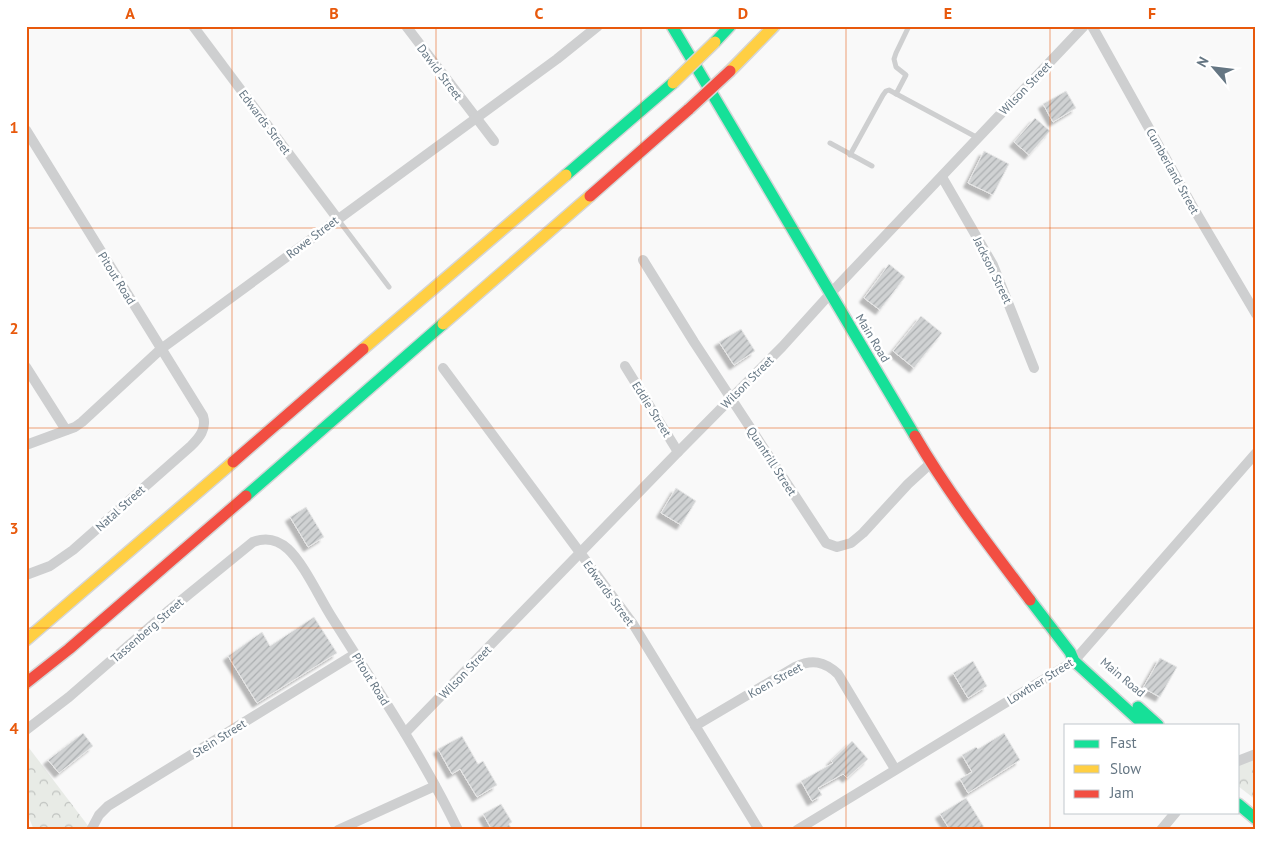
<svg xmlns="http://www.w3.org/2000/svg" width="1282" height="856" viewBox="0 0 1282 856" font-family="'PT Sans',sans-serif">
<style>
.park{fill:url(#park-crowns)}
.building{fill:url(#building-hatch);stroke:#e8e8e8;filter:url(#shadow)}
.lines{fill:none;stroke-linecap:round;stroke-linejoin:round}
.fast-casing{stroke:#d5d6d7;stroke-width:14}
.slow-casing{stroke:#d5d6d7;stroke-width:14}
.jam-casing{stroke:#d5d6d7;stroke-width:14}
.lane{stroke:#cecfd0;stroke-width:5}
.street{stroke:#cecfd0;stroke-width:10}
.fast{stroke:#16e098;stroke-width:11}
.slow{stroke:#ffcf43;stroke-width:11}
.jam{stroke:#f24e42;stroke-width:11}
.slow-bridge-casing{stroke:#d5d6d6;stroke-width:14;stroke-linecap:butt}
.jam-bridge-casing{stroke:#d5d6d6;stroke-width:14;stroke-linecap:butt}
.slow-bridge{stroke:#ffcf43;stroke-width:11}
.jam-bridge{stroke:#f24e42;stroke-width:11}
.grid{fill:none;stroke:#e8590c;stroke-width:1;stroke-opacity:0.55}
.labels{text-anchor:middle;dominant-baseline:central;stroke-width:5;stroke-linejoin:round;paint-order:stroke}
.street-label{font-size:12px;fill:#657683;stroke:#fff}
.neatline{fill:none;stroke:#e8590c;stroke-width:2}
.grid-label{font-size:16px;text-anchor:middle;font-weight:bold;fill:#e8590c}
</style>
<defs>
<pattern id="park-crowns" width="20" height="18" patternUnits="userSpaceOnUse" patternTransform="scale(1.25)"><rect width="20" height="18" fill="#e8ebe6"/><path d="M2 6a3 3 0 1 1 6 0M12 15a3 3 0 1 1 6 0" fill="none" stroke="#c0c3c0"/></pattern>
<pattern id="building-hatch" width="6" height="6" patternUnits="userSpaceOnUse" patternTransform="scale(1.25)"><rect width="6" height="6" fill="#d0d2d3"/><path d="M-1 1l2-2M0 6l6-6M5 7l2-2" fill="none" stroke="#acafb1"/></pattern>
<filter id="shadow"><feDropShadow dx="-4.5" dy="4.5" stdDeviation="1" flood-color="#0004"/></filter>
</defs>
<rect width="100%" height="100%" fill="#f9f9f9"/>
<g class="park">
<polygon points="29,748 89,827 88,830 34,830 26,811 26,750"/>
<polygon points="1256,759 1256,800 1238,786 1238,765"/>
</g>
<g class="building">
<polygon points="1066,91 1076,108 1053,122 1043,104"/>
<polygon points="1035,118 1050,131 1029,155 1014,142"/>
<polygon points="984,151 1009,164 993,195 968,183"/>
<polygon points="889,264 905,277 880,310 864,298"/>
<polygon points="921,316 942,333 914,368 893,351"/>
<polygon points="741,329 755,351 734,365 719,342"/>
<polygon points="676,488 696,501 681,525 661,513"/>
<polygon points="306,507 324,537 308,547 290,517"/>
<polygon points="314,617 337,653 257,703 228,656 262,632 270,646"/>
<polygon points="1160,658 1177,667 1160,697 1143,688"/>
<polygon points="973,661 987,686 968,698 953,673"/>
<polygon points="83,733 93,746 59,773 48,760"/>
<polygon points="1004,733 1020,760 968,793 960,779 972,772 962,755 976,747 978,749"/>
<polygon points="462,736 478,764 483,761 497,785 477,797 460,769 452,774 438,749"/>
<polygon points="852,741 868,759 847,778 843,774 818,788 822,795 812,801 801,781 833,763 831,761"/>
<polygon points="966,798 984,827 979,830 950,830 940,814"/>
<polygon points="501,804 512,822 509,824 512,830 492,830 483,814"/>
</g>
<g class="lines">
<defs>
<g id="fast">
<polyline points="672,26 915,436"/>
<polyline points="715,42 730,26"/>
<polyline points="566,175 673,83"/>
<polyline points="246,496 443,324"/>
<polyline points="1030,600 1070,652 1074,661 1144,725"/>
<polyline points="1138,707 1158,725"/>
<polyline points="1238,804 1256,819"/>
</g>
<g id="slow">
<polyline points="730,71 774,26"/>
<polyline points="443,324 590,196"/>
<polyline points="363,349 566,175"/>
<polyline points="26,640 233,462"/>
</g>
<g id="jam">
<polyline points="590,196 689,109"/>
<path d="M915,436C949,494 990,547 1030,600"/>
<polyline points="233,462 363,349"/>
<polyline points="26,683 69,649 246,496"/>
</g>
</defs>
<use href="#fast" class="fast-casing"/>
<use href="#slow" class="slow-casing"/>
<use href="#jam" class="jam-casing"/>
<g class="lane">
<polyline points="896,94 906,75 896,67 894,59 896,53 909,26"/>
<polyline points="830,143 872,166"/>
<polyline points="850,155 883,95 886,91 889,90 978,138"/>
<polyline points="337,218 389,287"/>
</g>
<g class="street">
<polyline points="193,26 337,218"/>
<polyline points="406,26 494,141"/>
<polyline points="1092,26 1194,209 1256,314"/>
<path d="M26,130L203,416C207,429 199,438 191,446L73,550L50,566L26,575"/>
<polyline points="942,177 993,265 1034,368"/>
<polyline points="643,260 694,342 826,543 837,547 851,543 863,533 908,484 931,463"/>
<polyline points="625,366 678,452"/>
<polyline points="26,367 66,430"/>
<polyline points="443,368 633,624 759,830"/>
<polyline points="26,445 75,427 82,422 161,349 557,59 598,26"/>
<path d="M695,726L795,667C812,659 824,661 838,674L895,769"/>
<path d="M26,730L69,697L167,612L253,542C266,537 277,539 288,549C304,564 319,597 331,616C375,686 422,755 458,830"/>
<polyline points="405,733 678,452 782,347 830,294 1084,26"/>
<polyline points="1238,761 1256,754"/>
<polyline points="91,830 99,815 108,806 355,654"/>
<polyline points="338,830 435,786"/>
<polyline points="797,830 1074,661 1256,453"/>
<polyline points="1161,830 1176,812"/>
</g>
<use href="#fast" class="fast"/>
<use href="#slow" class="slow"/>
<use href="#jam" class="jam"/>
<defs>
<polyline id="slow-bridge" points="673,83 715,42"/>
<polyline id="jam-bridge" points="689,109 730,71"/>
</defs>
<use href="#slow-bridge" class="slow-bridge-casing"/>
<use href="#jam-bridge" class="jam-bridge-casing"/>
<use href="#slow-bridge" class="slow-bridge"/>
<use href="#jam-bridge" class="jam-bridge"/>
</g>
<path class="grid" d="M232,26V830M436,26V830M641,26V830M846,26V830M1050,26V830M26,228H1256M26,428H1256M26,628H1256"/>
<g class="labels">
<g class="street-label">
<text transform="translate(440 72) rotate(53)">Dawid Street</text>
<text transform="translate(1025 88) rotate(-46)">Wilson Street</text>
<text transform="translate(265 122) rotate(53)">Edwards Street</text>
<text transform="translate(1173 171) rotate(61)">Cumberland Street</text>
<text transform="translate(312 237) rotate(-37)">Rowe Street</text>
<text transform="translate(993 270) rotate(64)">Jackson Street</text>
<text transform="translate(117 278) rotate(58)">Pitout Road</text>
<text transform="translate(873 338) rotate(59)">Main Road</text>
<text transform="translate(747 382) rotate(-45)">Wilson Street</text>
<text transform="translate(652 409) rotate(58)">Eddie Street</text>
<text transform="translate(772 461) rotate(57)">Quantrill Street</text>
<text transform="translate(120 508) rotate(-42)">Natal Street</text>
<text transform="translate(609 593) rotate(54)">Edwards Street</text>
<text transform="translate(147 630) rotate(-41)">Tassenberg Street</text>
<text transform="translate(465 672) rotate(-46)">Wilson Street</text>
<text transform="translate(1123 677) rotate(40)">Main Road</text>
<text transform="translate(371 679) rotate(58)">Pitout Road</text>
<text transform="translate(775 680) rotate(-29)">Koen Street</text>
<text transform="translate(1040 681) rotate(-32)">Lowther Street</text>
<text transform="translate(219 738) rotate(-32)">Stein Street</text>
</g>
</g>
<rect width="1282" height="856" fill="none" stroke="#ffffff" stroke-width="55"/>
<rect x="1064" y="724" width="175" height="90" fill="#ffffff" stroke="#c1c8cd"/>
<rect x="1074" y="740" width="25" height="8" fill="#16e098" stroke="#c1c8cd"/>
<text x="1110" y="748" font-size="15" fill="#657683">Fast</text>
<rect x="1074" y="765" width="25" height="8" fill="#ffcf43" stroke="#c1c8cd"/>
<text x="1110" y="774" font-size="15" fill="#657683">Slow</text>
<rect x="1074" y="790" width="25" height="8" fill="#f24e42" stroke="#c1c8cd"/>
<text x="1110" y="798" font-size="15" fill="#657683">Jam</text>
<g transform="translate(1214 68) rotate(298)" stroke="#ffffff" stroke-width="4" paint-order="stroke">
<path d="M0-4L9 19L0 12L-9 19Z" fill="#657683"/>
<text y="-8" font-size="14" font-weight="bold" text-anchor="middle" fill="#657683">N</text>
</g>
<rect x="28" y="28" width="1226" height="800" class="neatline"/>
<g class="grid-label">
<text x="130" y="19">A</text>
<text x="334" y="19">B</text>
<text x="539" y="19">C</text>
<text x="743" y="19">D</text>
<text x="948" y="19">E</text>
<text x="1152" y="19">F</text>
<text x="14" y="133">1</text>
<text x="14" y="334">2</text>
<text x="14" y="534">3</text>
<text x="14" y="734">4</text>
</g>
</svg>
